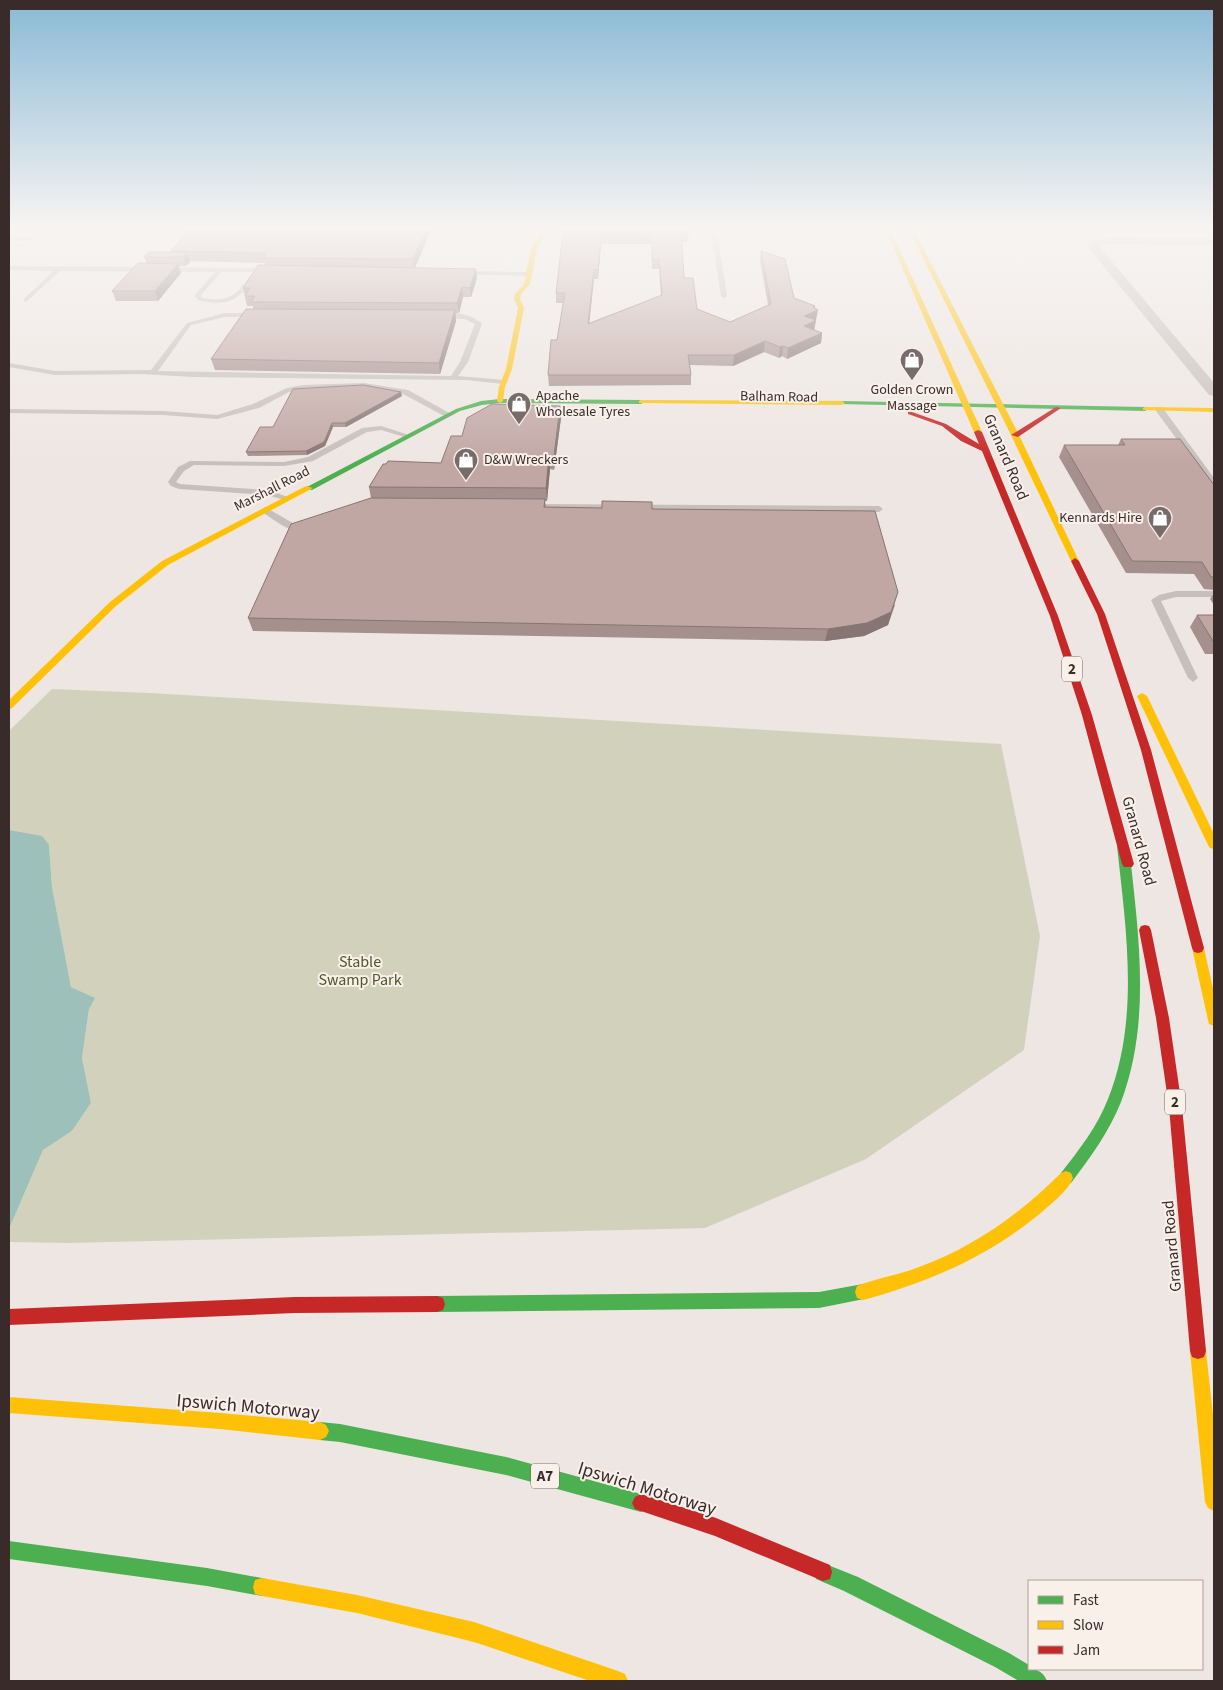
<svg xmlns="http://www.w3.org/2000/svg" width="1223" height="1690" viewBox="0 0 1223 1690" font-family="'Source Sans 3',sans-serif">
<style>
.green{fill:#d2d2bc}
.water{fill:#9ec0bb}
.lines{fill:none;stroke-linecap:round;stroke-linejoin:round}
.lane{fill:#c7bfbb;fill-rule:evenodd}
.street{fill:#c7bfbb;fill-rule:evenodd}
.fast{fill:#4caf50;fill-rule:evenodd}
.slow{fill:#ffc107;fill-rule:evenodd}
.jam{fill:#c62828;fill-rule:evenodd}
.wall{fill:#a6908d;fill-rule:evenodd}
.shaded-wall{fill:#877573}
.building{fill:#c1a7a4;stroke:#877573;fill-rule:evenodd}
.labels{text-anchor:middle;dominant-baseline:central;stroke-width:4;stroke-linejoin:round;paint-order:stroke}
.far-poi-label{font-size:14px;fill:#382b29;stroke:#faf0ea;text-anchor:start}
.far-street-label{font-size:14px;fill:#382b29;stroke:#faf0ea}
.shield{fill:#faf0ea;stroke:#726663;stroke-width:1}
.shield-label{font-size:15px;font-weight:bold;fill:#382b29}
.street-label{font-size:16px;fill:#382b29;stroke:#faf0ea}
.park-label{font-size:16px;fill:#4e572c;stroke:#faf0ea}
.near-street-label{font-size:19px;fill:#382b29;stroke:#faf0ea}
</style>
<rect width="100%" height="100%" fill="#eee6e2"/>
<g class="green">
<polygon points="990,226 1093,226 1099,234 995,233"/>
<polygon points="52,689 150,693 1001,744 1040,936 1024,1050 866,1159 705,1228 67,1243 9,1242 9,1229 43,1150 72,1131 91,1103 82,1058 89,1009 94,998 71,987 52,887 49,845 9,830 9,731"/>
</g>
<polygon class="water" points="9,830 42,836 49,845 52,887 71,987 95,998 89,1009 82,1058 91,1103 72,1131 43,1150 9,1229"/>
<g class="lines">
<g class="lane">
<polygon points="710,226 716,226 727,296 724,298 721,296"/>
<polygon points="9,237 29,237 32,239 29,241 9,241"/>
<path d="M9,266L271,268L274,270L271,272H221L201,295L202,298C229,303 236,295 251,275L256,276C238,301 229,307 198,300L195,295L215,272L60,271L26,302L23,300L24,299L53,271L9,270Z"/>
<polygon points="461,271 529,272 532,274 529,276 459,274"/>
<path d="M225,313H258L261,315L258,317H225L191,325L158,371L451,376L460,362L475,324L465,319L440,318L437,316C448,309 473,314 482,324L468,362L458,376L504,380L508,382L504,384L466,380L193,377L141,374L55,375L9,367V363L55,371L151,370L187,323Z"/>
<polygon points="364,383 408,390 453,415 446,417 403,394 364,387 303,389 289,392 259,408 217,419 163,415 9,413 9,409 163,411 217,415 253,404 287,388 303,385"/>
<polygon points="1156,407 1162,407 1214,478 1214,486 1211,486 1156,411"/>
<polygon points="381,426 412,436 408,438 381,430 367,432 313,461 284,466 194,465 184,471 176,482 180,484 268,490 288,497 288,501 267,495 179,489 171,486 168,482 178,467 190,461 284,462 308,457 362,428"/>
<polygon points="528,504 879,506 883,509 879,512 525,509 525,505"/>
<path d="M265,507L298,526L304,524L308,527C294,538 275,520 262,512L261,510Z"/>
<polygon points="1176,591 1214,591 1214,597 1176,597 1161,601 1198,678 1193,682 1188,678 1151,600 1159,595"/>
</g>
<g class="street">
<polygon points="733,226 891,226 892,228 886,231 738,229"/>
<polygon points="1108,238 1214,239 1214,245 1108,244 1099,246 1214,383 1214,396 1209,395 1087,246 1092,241"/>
</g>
<g class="fast">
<polygon points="500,399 641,400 644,402 641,404 500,403 482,405 460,411 312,490 305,488 456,409 481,401"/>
<polygon points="842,401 1145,407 1148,409 1145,411 840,404 839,403"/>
<path d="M1123,842L1127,843L1129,846C1138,931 1152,1020 1121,1102C1109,1132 1090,1158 1071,1183L1066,1185L1061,1183L1059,1178L1061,1173C1079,1150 1097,1127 1108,1099C1140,1019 1126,929 1117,846L1119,843Z"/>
<polygon points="863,1284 869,1286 871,1292 869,1298 819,1308 437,1312 431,1310 429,1304 431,1298 437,1296 819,1292"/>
<polygon points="320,1422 340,1424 506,1457 641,1494 647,1497 650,1503 647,1509 641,1512 506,1475 340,1442 320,1440 314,1437 311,1431 314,1425"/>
<polygon points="9,1541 207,1568 262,1578 269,1580 271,1587 269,1594 262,1596 207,1586 9,1559"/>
<path d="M823,1563L858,1577L1009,1653L1029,1665V1669C1038,1669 1044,1673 1047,1681H1019L995,1667L844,1591L816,1579L814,1572L816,1565Z"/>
</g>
<g class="slow">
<polygon points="884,226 889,226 982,432 981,434 974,432"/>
<polygon points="907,226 912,226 1019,435 1079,561 1078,563 1075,564 1071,561 1011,435"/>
<polygon points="540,228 545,229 544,237 537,249 530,284 521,294 520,299 524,308 512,369 505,387 503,401 500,403 497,401 499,387 506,369 518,308 514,299 515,294 524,284 531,249 538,237"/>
<polygon points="641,400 842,401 845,403 842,405 639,403 639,401"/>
<polygon points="1145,407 1214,408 1214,412 1143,410 1143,408"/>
<polygon points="306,486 313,488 168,565 116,606 12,708 9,709 9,700 110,602 162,561"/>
<polygon points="1142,693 1147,696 1214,834 1214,849 1210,848 1208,845 1137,696"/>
<polygon points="1198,943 1202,944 1204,948 1214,993 1214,1026 1209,1024 1208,1020 1192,948 1194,944"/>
<path d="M1066,1171L1071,1173L1073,1178C1068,1191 1053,1202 1043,1211C990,1256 929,1282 863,1300L857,1298L855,1292L857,1286C877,1278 899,1275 919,1267C974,1247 1020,1214 1061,1173Z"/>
<polygon points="1198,1343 1204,1345 1206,1351 1214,1424 1214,1511 1208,1508 1205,1502 1190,1351 1192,1345"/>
<polygon points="9,1397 220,1413 320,1422 326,1425 329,1431 326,1437 320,1440 220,1429 9,1413"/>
<polygon points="262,1578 357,1595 474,1622 618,1671 625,1674 628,1681 590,1681 474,1642 357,1613 262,1596 255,1594 253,1587 255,1580"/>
</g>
<g class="jam">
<polygon points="1056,407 1061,408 1018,437 1011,435"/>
<polygon points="908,412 912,412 946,424 979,444 974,432 978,430 982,432 1058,616 1092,715 1134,864 1132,867 1124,867 1122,864 1082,715 1050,616 982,451 961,441 942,426 908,414"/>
<polygon points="1075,558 1079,561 1105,614 1151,750 1204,948 1202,952 1198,953 1194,952 1192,948 1141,750 1097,614 1071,561"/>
<polygon points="1145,925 1149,926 1151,930 1169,1018 1182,1107 1206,1351 1204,1357 1198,1359 1192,1357 1190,1351 1169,1107 1156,1018 1139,930 1141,926"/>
<polygon points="437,1296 443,1298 445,1304 443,1310 437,1312 295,1313 9,1325 9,1309 295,1297"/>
<polygon points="641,1494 716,1518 830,1565 832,1572 830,1579 823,1581 715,1536 635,1509 632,1503 635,1497"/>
</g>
</g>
<g class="wall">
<polygon points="393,226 433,226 415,268 477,278 471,297 463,297 459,313 455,313 456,321 440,374 215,370 211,359 253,309 253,306 247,306 243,288 266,266 265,263 189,261 186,266 179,266 181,273 158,301 116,301 112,291 147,263 144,257 171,252 171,251 290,230 392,228"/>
<path d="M564,229L689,232L688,242H682L684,278L697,309L730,322L768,305L760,260L761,251L794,298L815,308L816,320L814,330L822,333L821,343L787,359L782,356L779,358L764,352L733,366L690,365L691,375V385L549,386L548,375L557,340L563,303H556V293ZM601,244H652V269H659L661,296L589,323L594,279H598Z"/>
<polygon points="402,396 346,427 333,427 325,446 307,455 248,456 246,452 273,427"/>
<polygon points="560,406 561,418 554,470 550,469 547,501 545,501 546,507 652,509 895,605 888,625 864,636 825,641 253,631 248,618 371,498 369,487 386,464 441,463 462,436"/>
<polygon points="1121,439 1214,485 1214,590 1204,589 1194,574 1126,573 1059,457 1064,445 1118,445"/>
<polygon points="1214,593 1214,605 1210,599"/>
<polygon points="1197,615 1214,615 1214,654 1205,654 1190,627"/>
</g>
<g class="shaded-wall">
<polygon points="428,226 433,226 414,269 413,259"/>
<polygon points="601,234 601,244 598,279 598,270"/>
<polygon points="187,252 190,262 186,266 183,257"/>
<polygon points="178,264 181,273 158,301 155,291"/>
<polygon points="476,269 477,278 471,297 470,288"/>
<polygon points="594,269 594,279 588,334 588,324"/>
<polygon points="462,287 463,297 459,313 457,303"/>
<polygon points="815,306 814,311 818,310 816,320 803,326 804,316 813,307"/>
<polygon points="455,310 456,321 440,374 439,363"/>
<polygon points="816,320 814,331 804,326"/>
<polygon points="822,333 821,343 787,359 788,348"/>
<polygon points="765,341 764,352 733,366 734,355"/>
<polygon points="783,346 782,356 779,358 780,347"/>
<polygon points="401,392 402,396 346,427 345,423"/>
<polygon points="560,406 561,418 554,470 554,456"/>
<polygon points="332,423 333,427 325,446 307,455 306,451"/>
<polygon points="549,456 550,469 547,501 546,488"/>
<polygon points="898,592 888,625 864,636 825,641 828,629"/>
</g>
<g class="building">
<polygon points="393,226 428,226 413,259 263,258 266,253 171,251 190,229 290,230 292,227 392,228"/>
<path d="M567,226H688L689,232H681L684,278H693L697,309L730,322L771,304L761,251L785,259L794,298L815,306L813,307L818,310L804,316L816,320L804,326L822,333L788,348L783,346L780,347L765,341L734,355H688L691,375H548L551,340H557L565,293H556L562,241L564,229H566ZM601,234L652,235V260H659L662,295L588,324L594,269L598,270Z"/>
<polygon points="149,252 187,252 183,257 144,257"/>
<polygon points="138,263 178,264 155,291 112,291"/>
<polygon points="258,265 476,269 470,288 462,287 457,303 251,302 255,296 245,296 250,288 243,288"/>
<polygon points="246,309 455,310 439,363 211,359"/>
<polygon points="363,385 401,392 345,423 332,423 324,442 306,451 246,452 260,427 273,427 293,389"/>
<polygon points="492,404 560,406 554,456 549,456 546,488 369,487 383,464 386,464 388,461 441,463 451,436 462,436 467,418"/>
<polygon points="1121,439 1180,439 1214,485 1214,577 1211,577 1202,562 1132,561 1064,445 1125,445"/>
<polygon points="371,498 545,499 544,507 602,508 602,501 652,502 652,509 875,511 898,592 891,612 867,623 828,629 248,618 291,524"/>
<polygon points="1197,615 1214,615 1214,641 1213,641"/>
</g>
<linearGradient id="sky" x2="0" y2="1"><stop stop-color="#8ab9d6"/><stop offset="0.49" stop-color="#f7f4f2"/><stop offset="1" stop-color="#f7f4f2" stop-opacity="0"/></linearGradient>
<rect width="1223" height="463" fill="url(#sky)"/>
<defs>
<symbol id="shop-pin" viewBox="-11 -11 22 30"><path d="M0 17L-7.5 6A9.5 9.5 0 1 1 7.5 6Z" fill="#786c6a" stroke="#faf0ea"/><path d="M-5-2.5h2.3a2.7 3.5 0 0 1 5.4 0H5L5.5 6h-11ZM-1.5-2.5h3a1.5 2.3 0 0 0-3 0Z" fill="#fff"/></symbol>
</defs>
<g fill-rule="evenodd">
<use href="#shop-pin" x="898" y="346" width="28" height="38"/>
<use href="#shop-pin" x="505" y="390" width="28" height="38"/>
<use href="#shop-pin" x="452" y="446" width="28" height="38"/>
<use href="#shop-pin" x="1146" y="504" width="28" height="38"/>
</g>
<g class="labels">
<g class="far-poi-label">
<text x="912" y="390" text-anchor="middle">Golden Crown<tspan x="912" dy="16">Massage</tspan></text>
<text x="536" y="396">Apache<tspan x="536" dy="16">Wholesale Tyres</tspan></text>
<text x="484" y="460">D&amp;W Wreckers</text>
<text x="1142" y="518" text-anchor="end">Kennards Hire</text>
</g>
<g class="far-street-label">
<text transform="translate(779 397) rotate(1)">Balham Road</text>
<text transform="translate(272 489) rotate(-27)">Marshall Road</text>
</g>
<g class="shield">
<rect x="1062" y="656.5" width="20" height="25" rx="4"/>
<rect x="1165" y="1089.5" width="20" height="25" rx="4"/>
<rect x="531" y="1463.5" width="28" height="25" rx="4"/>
</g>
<g class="shield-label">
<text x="1072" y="669">2</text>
<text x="1175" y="1102">2</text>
<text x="545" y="1476">A7</text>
</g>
<g class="street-label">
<text transform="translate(1006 457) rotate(67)">Granard Road</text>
<text transform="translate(1139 841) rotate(75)">Granard Road</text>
<text transform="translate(1172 1246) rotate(-95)">Granard Road</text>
</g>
<g class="park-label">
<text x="360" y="962">Stable<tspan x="360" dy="18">Swamp Park</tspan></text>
</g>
<g class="near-street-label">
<text transform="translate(248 1407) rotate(5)">Ipswich Motorway</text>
<text transform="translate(647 1489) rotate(17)">Ipswich Motorway</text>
</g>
</g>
<rect width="1223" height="1690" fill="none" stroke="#382b29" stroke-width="20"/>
<rect x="1028" y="1580" width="175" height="90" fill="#faf0ea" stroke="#aca19d"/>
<rect x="1038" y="1596" width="25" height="8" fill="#4caf50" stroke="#aca19d"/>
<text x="1073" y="1605" font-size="15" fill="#382b29">Fast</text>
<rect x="1038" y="1621" width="25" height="8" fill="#ffc107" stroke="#aca19d"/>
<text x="1073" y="1630" font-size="15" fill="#382b29">Slow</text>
<rect x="1038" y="1646" width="25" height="8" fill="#c62828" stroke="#aca19d"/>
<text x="1073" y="1655" font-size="15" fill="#382b29">Jam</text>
</svg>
